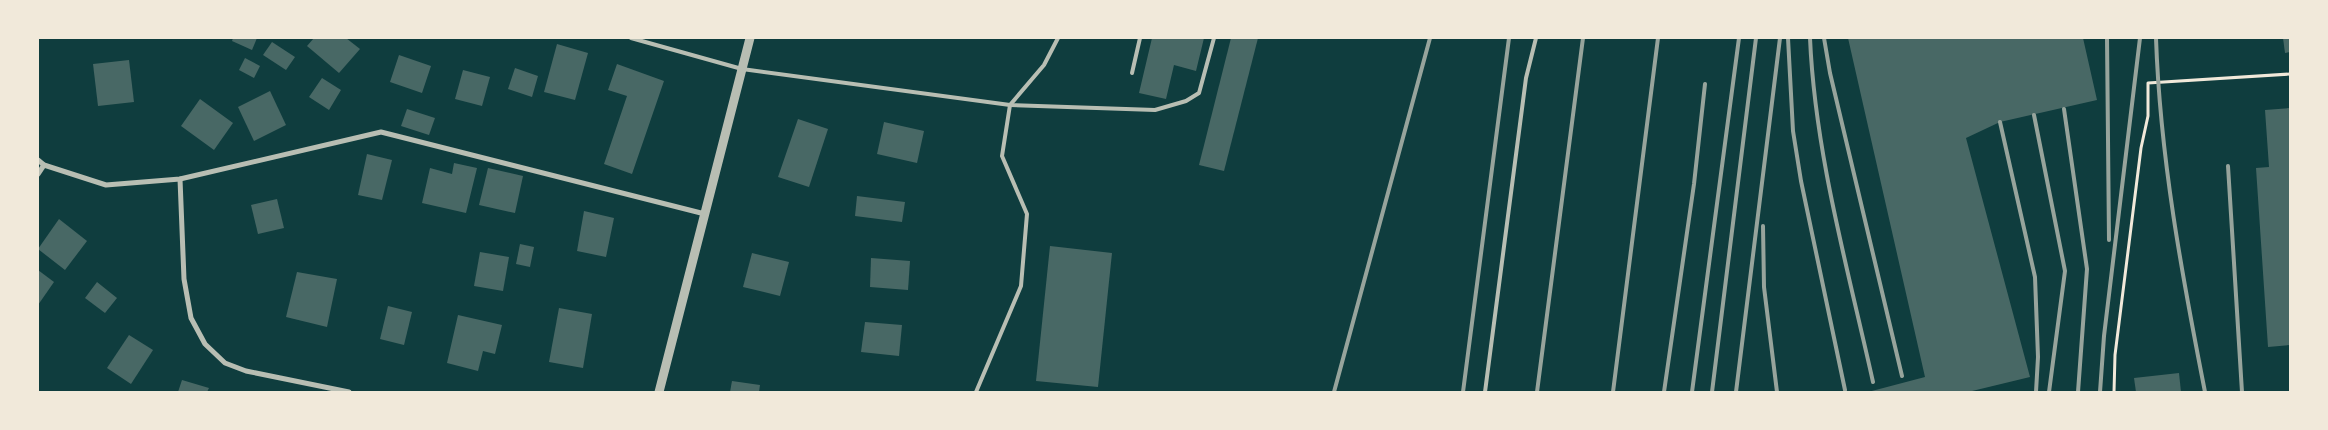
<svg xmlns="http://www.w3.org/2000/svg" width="2328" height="430" viewBox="0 0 2328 430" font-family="'IBM Plex Sans',sans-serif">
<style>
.building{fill:#486865}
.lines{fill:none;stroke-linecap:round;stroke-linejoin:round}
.path{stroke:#f1e9da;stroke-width:3}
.service{stroke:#b8beb3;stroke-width:4}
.minor{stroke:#b8beb3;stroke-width:5}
.tertiary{stroke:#b8beb3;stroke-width:9}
.rail{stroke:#97a49c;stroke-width:4}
</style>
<rect width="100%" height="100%" fill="#0f3d3e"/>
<g class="building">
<polygon points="233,38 257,38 252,50 232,41"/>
<polygon points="314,38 346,38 360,49 339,73 307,46"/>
<polygon points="1152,38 1204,38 1196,71 1174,65 1166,99 1139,93"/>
<polygon points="1231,38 1258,38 1224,171 1199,165"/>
<polygon points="1848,38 2083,38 2097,100 2000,122 1966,138 2030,377 1968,392 1868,392 1925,377"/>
<polygon points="2283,38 2290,38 2290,52 2285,53"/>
<polygon points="272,42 295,57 286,70 263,55"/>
<polygon points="557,44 588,53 575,100 544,92"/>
<polygon points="399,55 431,66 422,93 390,82"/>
<polygon points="245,58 260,66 254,78 239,70"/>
<polygon points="129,60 134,102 98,106 93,64"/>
<polygon points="617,64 664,81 632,174 604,164 627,96 608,90"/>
<polygon points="515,68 538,76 532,97 508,89"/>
<polygon points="463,70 490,77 482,106 455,99"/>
<polygon points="322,78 341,90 329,110 309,97"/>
<polygon points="270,91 286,125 254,141 238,107"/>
<polygon points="200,99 233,123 214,150 181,126"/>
<polygon points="2290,108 2290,345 2268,347 2256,168 2269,167 2265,110"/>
<polygon points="407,109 435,118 429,135 401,126"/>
<polygon points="798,119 828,129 809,187 778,177"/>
<polygon points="884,122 924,131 917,163 877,154"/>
<polygon points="367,154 392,160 382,200 358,195"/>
<polygon points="454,163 477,168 466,213 422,203 430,168 452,174"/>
<polygon points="488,168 523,176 515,213 479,205"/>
<polygon points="857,196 905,202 902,222 855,216"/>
<polygon points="277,199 284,228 258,234 251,205"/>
<polygon points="584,211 614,218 606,257 577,251"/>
<polygon points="59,219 87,241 65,270 38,249"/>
<polygon points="520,244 534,247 530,267 516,264"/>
<polygon points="1050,246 1112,253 1098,387 1036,381"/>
<polygon points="480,252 509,257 503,291 474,286"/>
<polygon points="752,253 789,262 780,296 743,287"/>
<polygon points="871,258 910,261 908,290 870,287"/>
<polygon points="38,270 54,282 38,305"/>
<polygon points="297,272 337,279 327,327 286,317"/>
<polygon points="97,282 117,298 105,313 85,298"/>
<polygon points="388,306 412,312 404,345 380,339"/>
<polygon points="559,308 592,314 583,368 549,362"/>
<polygon points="458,315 502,325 495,354 483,351 478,371 447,363"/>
<polygon points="865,322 902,325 899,356 861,352"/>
<polygon points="129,335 153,350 131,384 107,368"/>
<polygon points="2179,373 2181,392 2136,392 2134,378"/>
<polygon points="182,380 209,388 207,392 178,392"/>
<polygon points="732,381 760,385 759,392 730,392"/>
</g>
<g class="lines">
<polyline class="path" points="2114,392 2115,355 2141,148 2148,116 2148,83 2290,74"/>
<g class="service">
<polyline points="631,38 742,69 1010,105 1155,110 1186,101 1199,93 1214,38"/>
<polyline points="1132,73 1140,38"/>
<polyline points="976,392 1021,286 1027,214 1002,156 1010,105 1044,65 1058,38"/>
<polyline points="1485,392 1526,78 1536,38"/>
</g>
<g class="minor">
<polyline points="38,160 44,165 106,185 180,179 381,132 705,214"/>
<polyline points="38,174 44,165"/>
<polyline points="180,179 184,279 191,318 205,344 225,363 246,371 349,392"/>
</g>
<polyline class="tertiary" points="659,392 750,38"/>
<g class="rail">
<polyline points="1788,38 1793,131 1801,181 1845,390"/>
<path d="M1810,38C1815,154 1848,269 1873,382"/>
<polyline points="1824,38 1830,73 1902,376"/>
<polyline points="2107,38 2109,240"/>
<path d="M2156,38C2160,157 2182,275 2205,392"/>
<polyline points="2064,109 2087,269 2078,392"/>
<polyline points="2034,115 2065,271 2049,392"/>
<polyline points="2000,122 2035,277 2038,357 2036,392"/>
<polyline points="2228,166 2242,392"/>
<polyline points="1763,226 1764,287 1777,392"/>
<polyline points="1334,392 1430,38"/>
<polyline points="1463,392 1509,38"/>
<polyline points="1537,392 1583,38"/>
<polyline points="1613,392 1658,38"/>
<polyline points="1664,392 1694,184 1705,84"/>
<polyline points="1692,392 1739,38"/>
<polyline points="1712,392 1756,38"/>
<polyline points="1736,392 1780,38"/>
<polyline points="2100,392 2104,336 2140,38"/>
</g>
</g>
<rect width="2328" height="430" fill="none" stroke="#f1e9da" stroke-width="78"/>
</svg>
